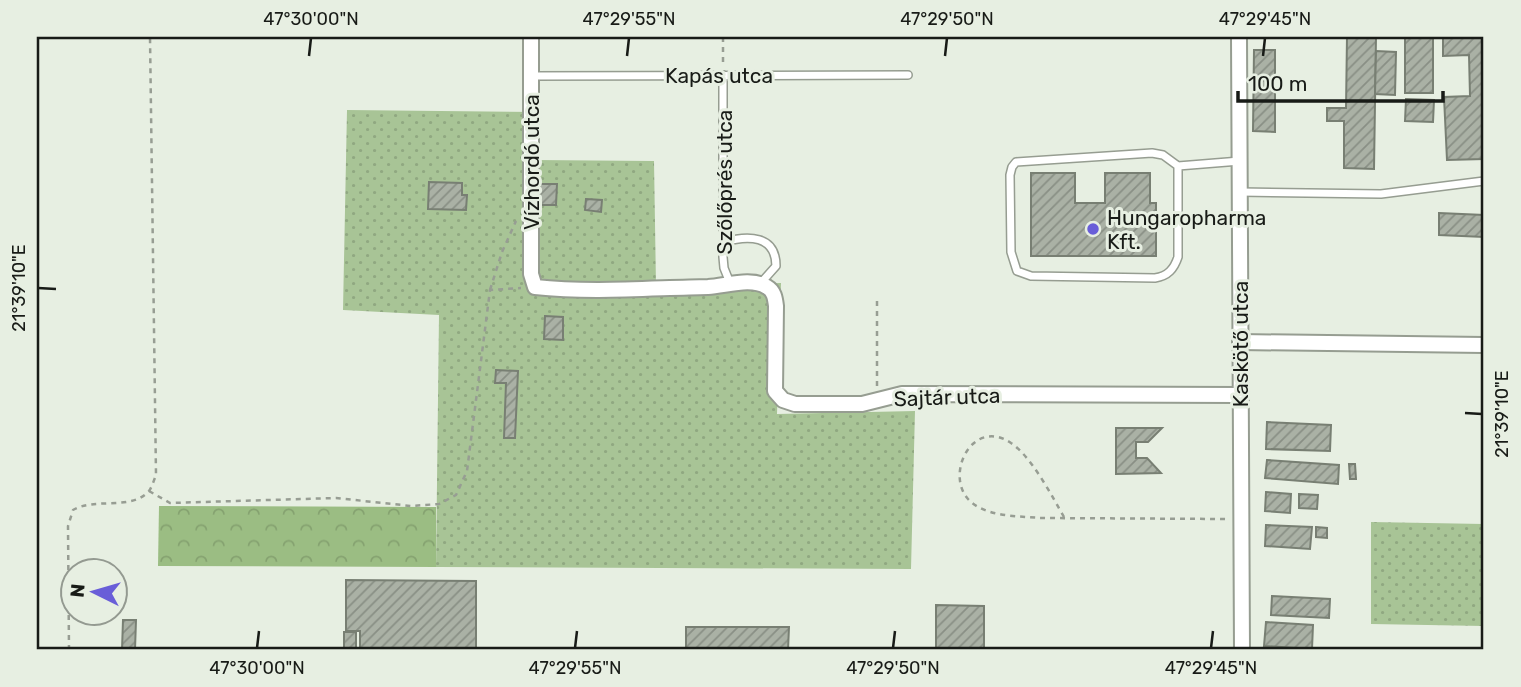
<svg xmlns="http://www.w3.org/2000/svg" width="1521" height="687" viewBox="0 0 1521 687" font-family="Rubik,sans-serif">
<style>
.grass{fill:url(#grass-dots)}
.forest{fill:url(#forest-crowns)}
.building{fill:url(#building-hatch);stroke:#787f73;stroke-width:2}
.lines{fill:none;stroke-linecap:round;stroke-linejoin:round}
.service-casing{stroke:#969d91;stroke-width:10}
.minor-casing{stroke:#969d91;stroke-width:18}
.path{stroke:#979d93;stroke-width:2.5;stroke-dasharray:5 5;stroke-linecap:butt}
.service{stroke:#fff;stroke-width:7}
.minor{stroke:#fff;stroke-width:14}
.ticks{fill:none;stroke:#181b17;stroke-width:2.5}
.poi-dot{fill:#695ed8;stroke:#e7efe2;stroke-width:2.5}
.labels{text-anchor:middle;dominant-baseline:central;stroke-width:6;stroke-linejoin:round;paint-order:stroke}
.street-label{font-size:21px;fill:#181b17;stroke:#e7efe2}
.poi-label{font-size:21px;fill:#181b17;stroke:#e7efe2;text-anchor:start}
.neatline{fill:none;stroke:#181b17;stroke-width:2.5}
.ticks-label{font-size:18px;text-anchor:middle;fill:#181b17}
</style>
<defs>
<pattern id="grass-dots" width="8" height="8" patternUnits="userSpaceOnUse" patternTransform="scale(1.75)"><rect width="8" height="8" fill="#a8c496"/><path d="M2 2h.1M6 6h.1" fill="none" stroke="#90a881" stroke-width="1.8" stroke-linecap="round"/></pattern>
<pattern id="forest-crowns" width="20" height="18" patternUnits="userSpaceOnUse" patternTransform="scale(1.75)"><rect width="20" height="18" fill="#9bbd83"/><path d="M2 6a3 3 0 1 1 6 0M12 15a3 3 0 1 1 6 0" fill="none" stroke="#85a270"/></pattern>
<pattern id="building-hatch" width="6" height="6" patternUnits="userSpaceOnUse" patternTransform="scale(1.75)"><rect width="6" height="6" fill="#aab1a5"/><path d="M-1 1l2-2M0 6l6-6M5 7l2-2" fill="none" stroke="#898f85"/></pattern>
</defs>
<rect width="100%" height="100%" fill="#e7efe2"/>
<g class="grass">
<polygon points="347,110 538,112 534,160 654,161 656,286 781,283 777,414 915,411 911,569 436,567 439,315 343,310"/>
<polygon points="1371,522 1484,524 1484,626 1371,624"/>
</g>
<polygon class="forest" points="159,506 436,507 436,567 158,566"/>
<g class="building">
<polygon points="1347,37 1376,37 1374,169 1344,168 1344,121 1327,121 1327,108 1346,108"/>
<rect x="1405" y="37" width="28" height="56"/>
<polygon points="1443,37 1484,37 1484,159 1447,160 1444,97 1470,96 1469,55 1443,56"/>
<polygon points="1254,50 1275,50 1275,132 1253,131"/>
<polygon points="1376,51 1396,52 1395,95 1375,94"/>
<polygon points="1406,99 1434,100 1433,122 1405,121"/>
<polygon points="1031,173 1075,173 1075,203 1105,203 1105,173 1150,173 1150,203 1156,203 1156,256 1031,256"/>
<polygon points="429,182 462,183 462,195 467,195 466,210 428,209"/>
<polygon points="540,184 557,184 556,205 540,205"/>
<polygon points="586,199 602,200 601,212 585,210"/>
<polygon points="1439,213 1484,215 1484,237 1439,235"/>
<polygon points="545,316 563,317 563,340 544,339"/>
<polygon points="496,370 518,371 515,438 504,438 506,383 495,383"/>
<polygon points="1267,422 1331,425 1330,451 1266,449"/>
<polygon points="1116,428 1162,428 1148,442 1136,442 1136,458 1147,458 1161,473 1116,474"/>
<polygon points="1267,460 1339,465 1338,484 1265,478"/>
<polygon points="1349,464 1355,464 1356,479 1350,479"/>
<polygon points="1266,492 1291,494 1290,513 1265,511"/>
<polygon points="1299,494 1318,495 1317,509 1299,508"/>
<polygon points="1266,525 1312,527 1310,549 1265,546"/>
<polygon points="1316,527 1327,528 1327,538 1316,537"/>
<polygon points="346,580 476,581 476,650 360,650 360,631 346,631"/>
<polygon points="1272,596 1330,599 1329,618 1271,615"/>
<polygon points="936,605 984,606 984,650 936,650"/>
<polygon points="123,620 136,620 135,650 122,650"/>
<polygon points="1266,622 1313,625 1312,649 1264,646"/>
<polygon points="686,627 789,627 788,650 686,650"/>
<rect x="344" y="632" width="12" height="18"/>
</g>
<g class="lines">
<defs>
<g id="service">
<polyline points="723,75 723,257 724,268 730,283"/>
<polyline points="531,76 908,75"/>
<path d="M1178,166V257C1174,269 1168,276 1155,278L1031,276L1017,271L1011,252L1010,175L1012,167L1016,162L1152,153L1163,155L1178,166L1240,161"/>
<polyline points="1240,192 1381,194 1484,181"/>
<path d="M724,242C748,235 776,235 776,266L759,285"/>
</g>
<g id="minor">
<path d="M531,37V274L535,287C592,293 651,288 708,287C726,286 751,277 767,287C774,291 775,298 776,306L775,391L783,400L795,404H862L902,394L1240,395"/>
<polyline points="1239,37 1242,650"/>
<polyline points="1240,342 1484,345"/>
</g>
</defs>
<use href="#service" class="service-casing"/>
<use href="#minor" class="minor-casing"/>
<g class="path">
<polyline points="723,37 723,65"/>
<polyline points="490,290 502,252 516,221"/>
<polyline points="877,386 877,299"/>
<polyline points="149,491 170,503 336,498 411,506 439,504 456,495 467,471 490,290 521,288"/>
<path d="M1064,517C1052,496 1031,456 1011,443C973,417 945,473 968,499C984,517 1018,516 1040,518L1227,519"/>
<path d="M69,650L68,526L73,510C95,497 132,511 149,491C152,487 154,480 156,475L150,37"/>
</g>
<use href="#service" class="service"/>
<use href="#minor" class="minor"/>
</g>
<path class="ticks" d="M309,56L311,38M627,56L629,38M945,56L947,38M1263,56L1265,38M38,288L56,289M1465,413L1482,414M257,648L259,631M575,648L577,631M893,648L895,631M1211,648L1213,631"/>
<circle class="poi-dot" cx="1093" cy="229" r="7"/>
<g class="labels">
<g class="street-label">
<text x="719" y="75">Kapás utca</text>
<text transform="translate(531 162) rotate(-90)">Vízhordó utca</text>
<text transform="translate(724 182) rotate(-90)">Szőlőprés utca</text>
<text transform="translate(1240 344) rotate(-90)">Kaskötő utca</text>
<text transform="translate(947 397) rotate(-2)">Sajtár utca</text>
</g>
<g class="poi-label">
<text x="1107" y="217">Hungaropharma<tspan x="1107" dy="24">Kft.</tspan></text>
</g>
</g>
<rect width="1521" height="687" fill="none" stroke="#e7efe2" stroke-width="77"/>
<g transform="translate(94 592) rotate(275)"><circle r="33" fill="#e7efe2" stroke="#949a91" stroke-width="2"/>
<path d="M0-5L12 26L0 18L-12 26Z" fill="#695ed8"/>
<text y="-10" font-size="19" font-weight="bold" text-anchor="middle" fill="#181b17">N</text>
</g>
<path d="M1238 91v10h205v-10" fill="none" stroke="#181b17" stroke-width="3.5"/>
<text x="1248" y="91" font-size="21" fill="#181b17" stroke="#e7efe2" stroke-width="5" paint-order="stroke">100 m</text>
<rect x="38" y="38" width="1444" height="610" class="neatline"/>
<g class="ticks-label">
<text x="311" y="25">47°30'00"N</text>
<text x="629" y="25">47°29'55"N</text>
<text x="947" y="25">47°29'50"N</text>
<text x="1265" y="25">47°29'45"N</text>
<text transform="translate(19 288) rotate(-90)" y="6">21°39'10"E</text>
<text transform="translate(1502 414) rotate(-90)" y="6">21°39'10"E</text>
<text x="257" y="674">47°30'00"N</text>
<text x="575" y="674">47°29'55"N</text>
<text x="893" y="674">47°29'50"N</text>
<text x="1211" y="674">47°29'45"N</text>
</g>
</svg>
